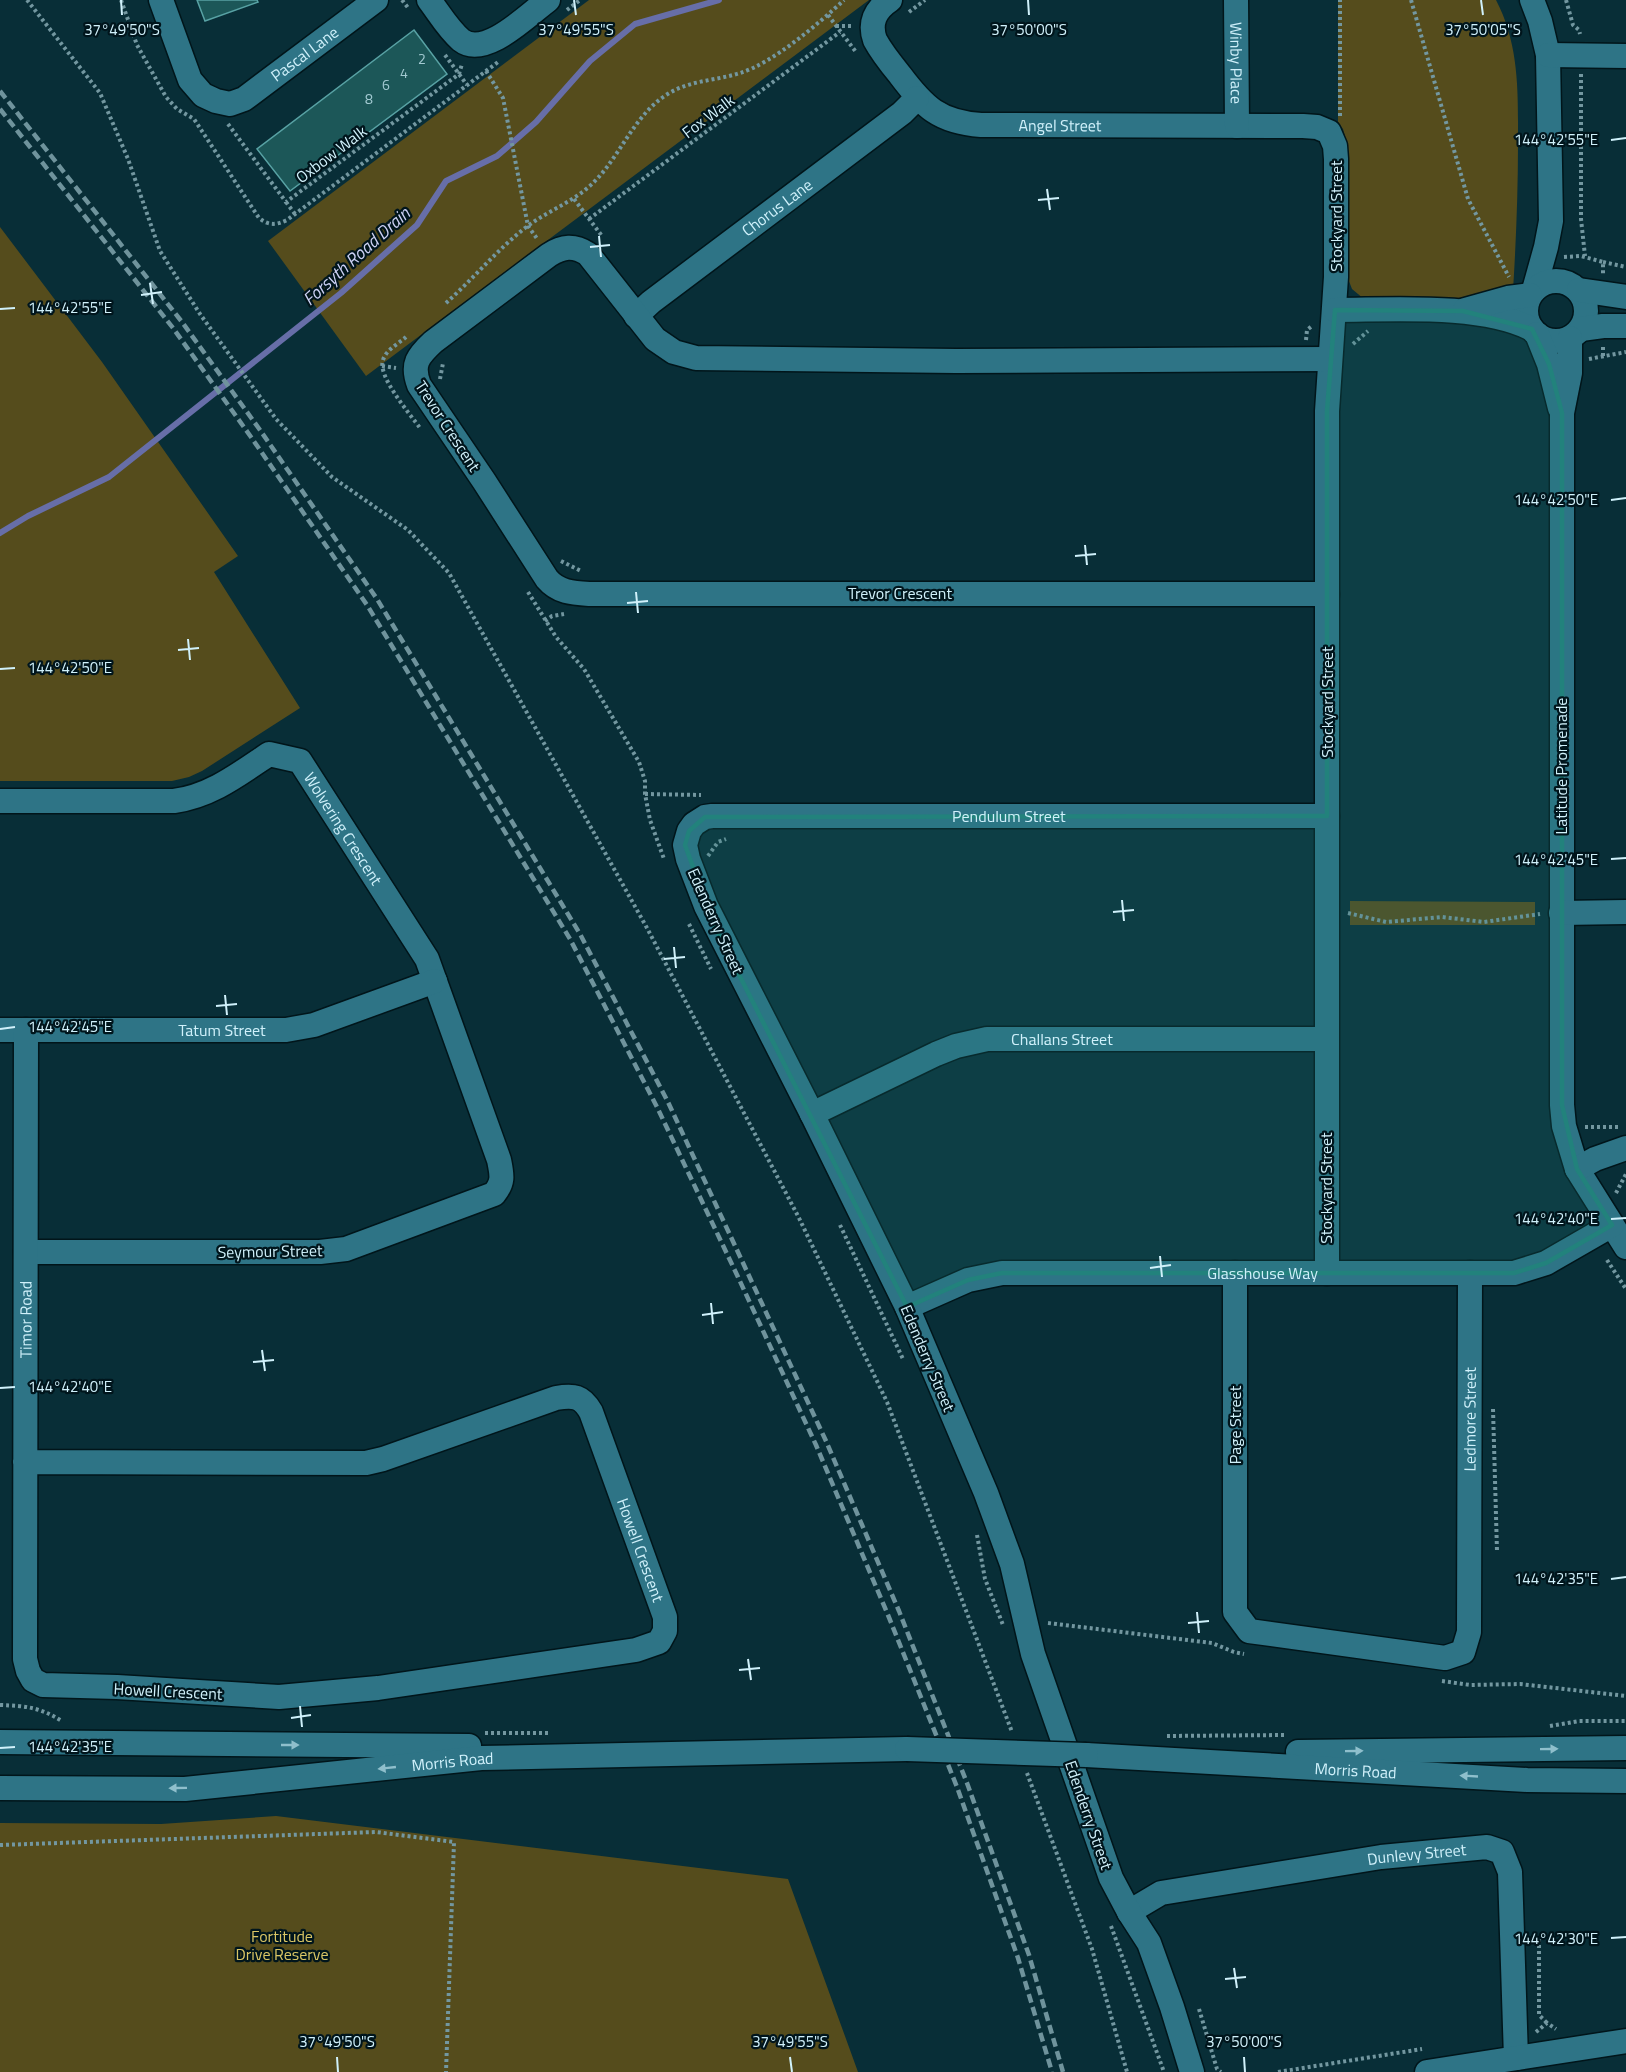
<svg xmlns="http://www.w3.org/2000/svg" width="1626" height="2072" viewBox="0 0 1626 2072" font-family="'Titillium Web',sans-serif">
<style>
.green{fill:#554c1c}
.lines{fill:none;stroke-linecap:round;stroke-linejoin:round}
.stream{stroke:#676ea8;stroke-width:6}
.building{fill:#1c5758;stroke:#58a2a4;stroke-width:1.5}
.minor-casing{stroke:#01151a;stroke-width:27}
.path{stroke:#7397a0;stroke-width:4;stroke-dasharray:3 3;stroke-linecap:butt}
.minor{stroke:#2e7486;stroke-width:24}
.rail{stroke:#6f939c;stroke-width:4.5;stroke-dasharray:9 4.5;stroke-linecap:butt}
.minor-bridge-casing{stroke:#01151a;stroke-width:27;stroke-linecap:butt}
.minor-bridge{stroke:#2e7486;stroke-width:24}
.oneway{fill:#8fbfcc}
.marked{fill:#22827c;fill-opacity:0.2;stroke:#22827c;stroke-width:4.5;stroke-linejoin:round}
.ticks{fill:none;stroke:#d0f1fb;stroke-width:2}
.labels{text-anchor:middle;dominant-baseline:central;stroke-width:4.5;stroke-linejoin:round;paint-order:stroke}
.number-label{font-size:14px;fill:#a3cad2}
.street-label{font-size:16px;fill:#d0f1fb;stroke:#00151c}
.park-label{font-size:16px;fill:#dac665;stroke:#00151c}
.water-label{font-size:18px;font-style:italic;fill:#ccd1f4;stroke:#00151c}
.ticks-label{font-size:15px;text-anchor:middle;fill:#d0f1fb;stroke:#00151c;stroke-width:4.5;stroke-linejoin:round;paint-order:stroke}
</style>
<rect width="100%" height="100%" fill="#082e37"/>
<g class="green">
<polygon points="589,0 869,0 366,376 268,241"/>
<path d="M1338,0H1496C1520,46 1518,94 1518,144C1518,193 1516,242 1513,291L1443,300L1364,299L1352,289L1347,276V144L1343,129L1338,122Z"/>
<polygon points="0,227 102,362 238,556 214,572 300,708 202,771 189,777 172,781 0,781"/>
<polygon points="1350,901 1535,902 1535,925 1350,925"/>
<polygon points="276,1816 788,1879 858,2072 0,2072 0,1823 161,1824"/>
</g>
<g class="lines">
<polyline class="stream" points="0,533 28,516 109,477 341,293 417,225 446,181 497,156 536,122 590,61 635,24 719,0"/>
</g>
<g class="building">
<polygon points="197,0 257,0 258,2 205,21"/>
<polygon points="414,30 447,74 290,191 257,149"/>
</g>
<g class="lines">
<defs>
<g id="minor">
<path id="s1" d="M161,0L190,80L203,95L216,101L230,104L244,99L376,0"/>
<path d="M429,0C439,13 448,29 461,40C485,59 529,14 548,0"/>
<path id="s2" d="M890,0C875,10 869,23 875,40C882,53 891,64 900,75C924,107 939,122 981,125L1303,126L1317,127L1329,132L1335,146L1336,159V277L1327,411V1273"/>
<path id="s3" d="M1236,0L1237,126"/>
<polyline points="1532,0 1540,21 1548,55 1551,221 1546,247 1534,290"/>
<polyline points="1548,55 1626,56"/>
<circle cx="1556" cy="311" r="30"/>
<polyline points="1579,290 1626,297"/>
<path d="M1335,310C1392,310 1481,303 1532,329"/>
<polyline points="1465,310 1508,298 1530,295"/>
<path id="s4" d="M636,316L651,302L902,113L917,98"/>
<polyline points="1581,329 1603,326 1626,326"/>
<polyline points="1537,334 1549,364 1560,408"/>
<polyline points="1570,338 1570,373 1562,413 1562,1105 1564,1126 1577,1169 1626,1247"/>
<path d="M1327,594H589C572,593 558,592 547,579L484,481L419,385C411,364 418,356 433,342L549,255C563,246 574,245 588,254L655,339L674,352L696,358L956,361L1330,359"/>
<path id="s5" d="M0,801H174C211,796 239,774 269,754L300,761L427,959L499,1160C502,1175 504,1182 494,1194L346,1249L320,1252H26"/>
<polyline points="1561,913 1626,912"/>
<path id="s6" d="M0,1030H286L314,1025L435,981"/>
<path id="s7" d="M812,1114L936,1054L956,1046L987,1039H1326"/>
<polyline points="1577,1169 1595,1159 1626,1148"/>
<path id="s8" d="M1235,1273V1612L1249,1631L1445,1658L1463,1652L1469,1632L1470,1273"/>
<path id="s9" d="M907,1307L968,1280L1002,1273H1514L1546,1263L1612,1225"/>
<path id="s10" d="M25,1462L366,1463L383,1459L556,1398C574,1395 582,1396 591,1412L665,1617V1631L659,1642L636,1650L378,1688L279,1697L117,1687L43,1685L33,1680L28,1671L25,1659L26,1030"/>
<polyline points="0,1742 469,1746"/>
<polyline points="1298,1752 1626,1748"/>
<path id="s11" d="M1086,1755L1527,1780L1626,1781"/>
<path id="s12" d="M0,1788L185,1789L481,1758L907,1749"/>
<path id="s13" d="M1129,1912L1161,1893L1381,1857L1487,1847L1502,1852L1510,1872L1516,2058"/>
<path id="s14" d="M1192,2072L1172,2007L1149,1943L1129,1912L1111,1878L1033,1654L1012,1564L986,1493L907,1307L812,1114L706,906L688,859L685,845L689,831L694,824L705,817L712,816H1327"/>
<polyline points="1427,2072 1626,2041"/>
</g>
</defs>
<use href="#minor" class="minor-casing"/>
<g class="path">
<polyline points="27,0 100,93 128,159 160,251 200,314 276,419 332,477 408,530 449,573 647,928 799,1218 887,1402 1012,1732"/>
<path d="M121,0L137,45L166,97L177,109L194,119L259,218C269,226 276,225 287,220L498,62"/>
<polyline points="402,0 409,9"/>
<polyline points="1411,0 1468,199 1509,277"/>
<polyline points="1566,0 1573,25 1579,30 1580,34"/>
<polyline points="567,10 580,0"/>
<polyline points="909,12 925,0"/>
<polyline points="828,15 856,52"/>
<polyline points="836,26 853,26"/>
<polyline points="445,55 467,85"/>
<polyline points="486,71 503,98 528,226 538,240"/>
<polyline points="1581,74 1581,219 1585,256"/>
<polyline points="1340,116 1340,0"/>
<polyline points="228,124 286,202 459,74 462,64"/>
<polyline points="574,199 602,236"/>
<polyline points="286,202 295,214"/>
<polyline points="589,219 840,32"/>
<polyline points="1564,257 1581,256 1603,262 1603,274"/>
<polyline points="1603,262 1626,267"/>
<path d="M446,303C473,279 497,250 525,228C547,211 574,202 594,182C621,155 633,117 666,95C689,80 715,81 740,73C773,63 818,24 844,0"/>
<path d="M406,337C398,344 386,350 383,360C377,376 410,414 420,428"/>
<polyline points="1306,340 1307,330 1312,326"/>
<polyline points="1353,344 1368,331"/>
<polyline points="1603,356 1603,345"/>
<polyline points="1589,359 1626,352"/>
<polyline points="382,366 396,368"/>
<polyline points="440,379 443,363"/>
<polyline points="561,561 581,571"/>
<polyline points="528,592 556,637 584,669 639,762 645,781 645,794 650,820 664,859"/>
<polyline points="545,621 552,616 564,614"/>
<polyline points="645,794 701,795"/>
<polyline points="708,856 718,842 726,839"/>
<polyline points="1348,913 1386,922 1442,917 1484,922 1540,914"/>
<polyline points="689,924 711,969"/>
<polyline points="1585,1127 1619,1127"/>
<polyline points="1616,1193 1626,1174"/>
<polyline points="840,1225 903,1359"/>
<polyline points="1607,1260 1626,1289"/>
<polyline points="1493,1409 1497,1551"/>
<polyline points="977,1535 985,1579 1003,1625"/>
<polyline points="1048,1623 1212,1643 1234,1652 1244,1654"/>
<polyline points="1442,1681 1470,1685 1520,1684 1626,1696"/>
<path d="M0,1705C26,1706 39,1707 62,1721"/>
<polyline points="1550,1726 1579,1721 1626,1721"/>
<polyline points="485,1733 550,1733"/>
<polyline points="1167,1736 1285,1735"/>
<polyline points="1027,1773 1092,1949 1127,2072"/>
<polyline points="0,1845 376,1832 454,1842 446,2072"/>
<polyline points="1111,1926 1164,2072"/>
<polyline points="1539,1939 1539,2015 1547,2023"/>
<polyline points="1199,2009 1217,2069 1221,2072"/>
<polyline points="1536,2032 1547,2023 1556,2029"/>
<polyline points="1278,2072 1422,2049"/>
</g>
<use href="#minor" class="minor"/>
<g class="rail">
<polyline points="0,91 182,322 260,430 377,599 580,934 668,1102 826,1441 899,1611 967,1783 1029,1955 1063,2072"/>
<polyline points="0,109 173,328 251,437 367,605 570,939 657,1107 738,1277 816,1445 888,1615 957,1787 1018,1958 1052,2072"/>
</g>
<defs>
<polyline id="minor-bridge" points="907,1749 1086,1755"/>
</defs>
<use href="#minor-bridge" class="minor-bridge-casing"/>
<use href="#minor-bridge" class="minor-bridge"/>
</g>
<defs><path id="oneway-solid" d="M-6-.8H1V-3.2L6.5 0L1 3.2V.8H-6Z" transform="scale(1.5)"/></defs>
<g class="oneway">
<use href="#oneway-solid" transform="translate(290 1745)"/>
<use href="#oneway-solid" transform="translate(1549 1749) rotate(-1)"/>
<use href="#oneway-solid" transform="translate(1354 1751) rotate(-1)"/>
<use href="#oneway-solid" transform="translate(387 1768) rotate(174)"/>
<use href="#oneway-solid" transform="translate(1469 1776) rotate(-177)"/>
<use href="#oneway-solid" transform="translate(178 1788) rotate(179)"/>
</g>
<path class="marked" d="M1335,310L1463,311L1532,329L1549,364L1562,413V1105L1577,1169L1612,1225L1546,1263L1514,1273H1002L968,1280L907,1307L715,927L685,845L689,831L705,817L1327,816V411Z"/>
<path class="ticks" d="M121,0L122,15M574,0L576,15M1028,0L1029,15M1481,0L1483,15M1611,140L1626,138M1047,189L1050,210M1038,200L1059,198M599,236L601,257M590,247L610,245M150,283L153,304M141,295L162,292M0,309L15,308M1611,500L1626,498M1085,545L1087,565M1075,556L1096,554M636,592L638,613M627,603L648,601M188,639L190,660M178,650L199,648M0,669L15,668M1611,859L1626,858M1122,900L1124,921M1113,912L1134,910M674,947L676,968M664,959L685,957M225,995L227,1015M216,1006L237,1004M0,1029L15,1027M1611,1219L1626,1218M1160,1256L1162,1277M1150,1268L1171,1265M711,1303L713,1324M702,1315L723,1312M262,1350L265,1371M253,1362L274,1360M0,1388L15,1387M1611,1579L1626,1577M1197,1612L1199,1633M1188,1623L1209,1621M748,1659L751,1680M739,1670L760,1668M300,1706L302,1727M291,1718L311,1715M0,1748L15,1747M1611,1938L1626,1937M1234,1968L1237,1988M1225,1979L1246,1977M337,2057L338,2072M790,2057L792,2072M1244,2057L1245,2072"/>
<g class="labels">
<g class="number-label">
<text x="422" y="58">2</text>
<text x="404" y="72">4</text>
<text x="386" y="84">6</text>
<text x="369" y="98">8</text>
</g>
<g class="street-label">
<text stroke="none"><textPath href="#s1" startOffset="224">Pascal Lane</textPath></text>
<text stroke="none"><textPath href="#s3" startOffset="63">Winby Place</textPath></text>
<text transform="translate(708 116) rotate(-37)">Fox Walk</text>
<text stroke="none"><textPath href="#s2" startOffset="268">Angel Street</textPath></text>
<text transform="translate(331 154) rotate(-37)">Oxbow Walk</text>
<text stroke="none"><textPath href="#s4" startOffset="178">Chorus Lane</textPath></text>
<text transform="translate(1336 216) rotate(-90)">Stockyard Street</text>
<text transform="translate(448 426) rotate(57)">Trevor Crescent</text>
<text x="900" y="593">Trevor Crescent</text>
<text transform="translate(1327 702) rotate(-90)">Stockyard Street</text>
<text transform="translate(1561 766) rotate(-90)">Latitude Promenade</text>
<text stroke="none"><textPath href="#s14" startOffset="1672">Pendulum Street</textPath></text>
<text stroke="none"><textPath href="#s5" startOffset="393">Wolvering Crescent</textPath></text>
<text transform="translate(716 921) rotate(66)">Edenderry Street</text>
<text stroke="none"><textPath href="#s6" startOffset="222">Tatum Street</textPath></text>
<text stroke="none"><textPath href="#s7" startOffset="266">Challans Street</textPath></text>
<text transform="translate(1326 1188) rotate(-90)">Stockyard Street</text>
<text transform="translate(270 1251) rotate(-1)">Seymour Street</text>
<text stroke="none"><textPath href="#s9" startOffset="362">Glasshouse Way</textPath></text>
<text stroke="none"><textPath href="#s10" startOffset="1822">Timor Road</textPath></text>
<text transform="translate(928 1358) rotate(67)">Edenderry Street</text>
<text stroke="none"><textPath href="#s8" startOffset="813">Ledmore Street</textPath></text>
<text transform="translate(1235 1425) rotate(-90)">Page Street</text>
<text stroke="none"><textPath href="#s10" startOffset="730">Howell Crescent</textPath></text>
<text transform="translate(168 1691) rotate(3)">Howell Crescent</text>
<text stroke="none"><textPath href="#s12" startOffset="454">Morris Road</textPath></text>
<text stroke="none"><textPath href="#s11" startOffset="270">Morris Road</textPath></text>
<text transform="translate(1089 1815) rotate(71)">Edenderry Street</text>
<text stroke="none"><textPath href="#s13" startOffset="296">Dunlevy Street</textPath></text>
</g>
<g class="park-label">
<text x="282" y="1936">Fortitude<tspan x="282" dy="18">Drive Reserve</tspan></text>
</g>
<g class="water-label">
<text transform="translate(356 256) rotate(-42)">Forsyth Road Drain</text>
</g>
</g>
<g class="ticks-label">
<text x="122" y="35">37°49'50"S</text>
<text x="576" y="35">37°49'55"S</text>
<text x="1029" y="35">37°50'00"S</text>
<text x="1483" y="35">37°50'05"S</text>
<text x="1556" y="145">144°42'55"E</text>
<text x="70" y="313">144°42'55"E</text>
<text x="1556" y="505">144°42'50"E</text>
<text x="70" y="673">144°42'50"E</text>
<text x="1556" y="865">144°42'45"E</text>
<text x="70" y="1032">144°42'45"E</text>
<text x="1556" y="1224">144°42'40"E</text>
<text x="70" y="1392">144°42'40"E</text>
<text x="1556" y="1584">144°42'35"E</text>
<text x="70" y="1752">144°42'35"E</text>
<text x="1556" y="1944">144°42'30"E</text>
<text x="337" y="2047">37°49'50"S</text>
<text x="790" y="2047">37°49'55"S</text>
<text x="1244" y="2047">37°50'00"S</text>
</g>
</svg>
